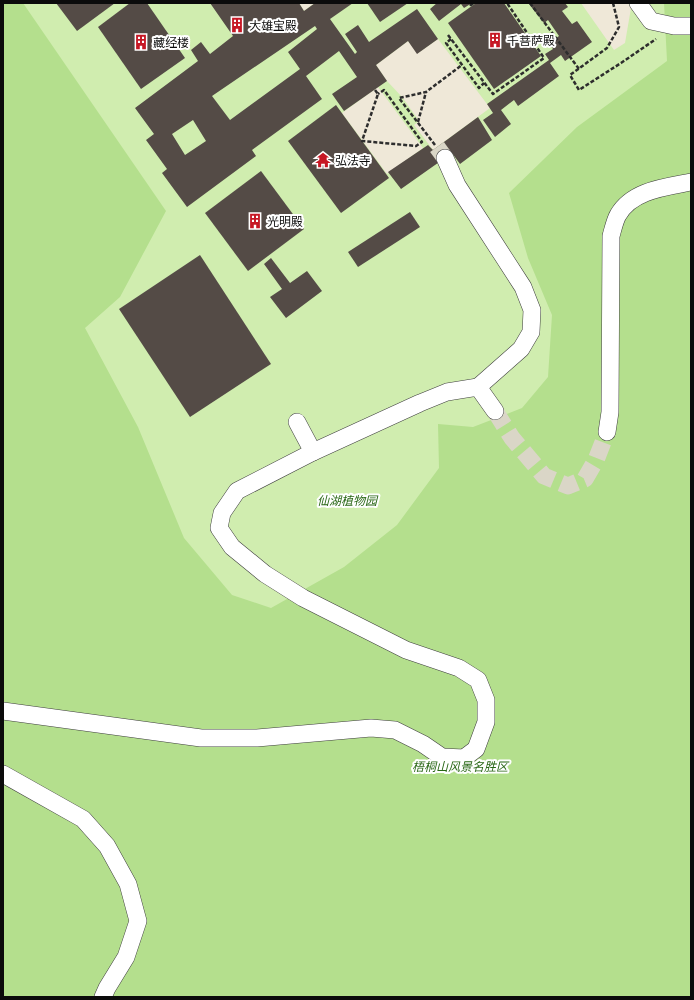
<svg xmlns="http://www.w3.org/2000/svg" width="694" height="1000" viewBox="0 0 694 1000" font-family="Literata,'Noto Sans SC',serif">
<style>
.green{fill:#d0edaf}
.forest{fill:#b4df8d}
.plaza{fill:#efe8d8}
.building{fill:#544b46;fill-rule:evenodd}
.lines{fill:none;stroke-linecap:round;stroke-linejoin:round}
.minor-tunnel{stroke:#dad6c7;stroke-width:17;stroke-dasharray:17 8;stroke-linecap:butt}
.minor-casing{stroke:#3e3e3e;stroke-width:18}
.path{stroke:#2d2d2d;stroke-width:2.5;stroke-dasharray:4 2;stroke-linecap:butt}
.minor{stroke:#fff;stroke-width:17}
.labels{text-anchor:middle;dominant-baseline:central;stroke-width:4;stroke-linejoin:round;paint-order:stroke}
.poi-label{font-size:12px;fill:#0b0b0b;stroke:#fff;text-anchor:start}
.park-label{font-size:12px;font-style:italic;fill:#296716;stroke:#fff}
</style>
<rect width="100%" height="100%" fill="#fffae8"/>
<rect class="green" x="3" y="3" width="688" height="994"/>
<polygon class="forest" points="3,3 23,3 166,211 120,297 85,328 138,427 184,538 232,595 271,608 344,567 397,525 439,468 438,424 473,427 522,408 548,377 552,315 528,258 509,193 577,127 667,61 664,3 691,3 691,997 3,997"/>
<g class="plaza">
<polygon points="299,3 315,3 304,11"/>
<polygon points="581,3 628,3 631,8 625,43 614,50"/>
<polygon points="438,39 490,108 433,150 414,125 418,122 417,118 402,97 387,81 376,65 408,41 418,53"/>
<polygon points="378,87 423,148 387,174 342,113"/>
</g>
<g class="building">
<polygon points="56,3 115,3 77,31"/>
<polygon points="130,3 147,3 185,58 141,89 98,27"/>
<path d="M210,3H299L304,11L315,3H353L330,19L355,54L357,52L345,34L358,25L369,42L417,9L438,39L417,54L408,41L376,65L387,81L344,111L332,94L357,77L339,51L306,76L322,99L252,150L256,156L187,207L162,173L167,169L146,140L154,134L135,108L198,61L191,50L201,42L210,54L233,36ZM315,26L317,29L288,52L300,69L230,120L212,96ZM193,120L206,141L185,155L172,134Z"/>
<polygon points="367,3 408,3 380,22"/>
<polygon points="437,3 472,3 464,8 461,4 439,21 430,9"/>
<polygon points="476,3 504,3 541,56 494,89 448,23"/>
<polygon points="531,3 565,3 568,7 562,11 572,24 577,21 592,42 565,61 561,55 550,63 559,76 518,106 514,100 501,110 511,124 495,137 483,120 493,113 487,104 549,60 545,54 553,49 549,43 559,36 548,20 544,23 529,4"/>
<polygon points="336,105 389,178 341,213 288,141"/>
<polygon points="478,117 492,140 460,164 452,153 401,189 388,172 428,145 433,150"/>
<polygon points="261,171 304,229 248,271 205,213"/>
<polygon points="410,212 420,227 358,267 348,252"/>
<polygon points="200,255 271,364 190,417 119,309"/>
<polygon points="271,258 290,283 307,271 322,291 286,318 270,297 282,289 264,264"/>
</g>
<g class="lines">
<g class="minor-tunnel">
<polyline points="437,147 445,158"/>
<polyline points="495,411 512,438 544,476 568,486 585,479 596,460 607,432"/>
</g>
<defs>
<g id="minor">
<polyline points="638,3 651,21 674,26 691,26"/>
<polyline points="445,158 457,185 523,287 532,310 531,332 521,349 478,387"/>
<polyline points="297,422 313,452"/>
<path d="M607,432L610,412L611,236C613,229 615,220 618,215C632,190 666,187 691,182"/>
<polyline points="3,711 201,738 257,738 371,728 395,730 423,744 442,757 464,758 476,749 486,722 486,700 478,680 459,668 406,650 303,598 265,574 232,547 219,528 222,513 237,491 313,452 420,403 447,392 478,387 495,411"/>
<polyline points="3,774 83,819 107,846 128,884 138,921 126,957 107,988 103,997"/>
</g>
</defs>
<use href="#minor" class="minor-casing"/>
<g class="path">
<polyline points="530,3 579,69"/>
<polyline points="613,3 619,27 607,48 570,75 579,90 621,63 656,39"/>
<polyline points="470,4 471,5 474,3"/>
<polyline points="448,35 493,94 544,58 507,3"/>
<polyline points="451,39 446,43 479,88 484,83"/>
<polyline points="375,90 378,94 362,141 416,146 422,142 384,90 378,94"/>
<polyline points="418,122 426,92"/>
<polyline points="435,145 399,98 426,92 462,65"/>
</g>
<use href="#minor" class="minor"/>
</g>
<defs>
<symbol id="building-bare" viewBox="-9 -9 18 18"><path d="M-4-6H4V6H1V3H-1V6H-4ZM-2.5-4.3h1.7v1.8h-1.7ZM.8-4.3h1.7v1.8H.8ZM-2.5-1h1.7V.8h-1.7ZM.8-1h1.7V.8H.8Z" fill="#c61724" stroke="#fff" stroke-width="2.5" paint-order="stroke"/></symbol>
<symbol id="temple-bare" viewBox="-9 -9 18 18"><path d="M0-6L5-2H3V0L6.5 2.5H4V6H1.5V3h-3V6H-4V2.5H-6.5L-3 0V-2H-5Z" fill="#c61724" stroke="#fff" stroke-width="2.5" paint-order="stroke"/></symbol>
</defs>
<g fill-rule="evenodd">
<use href="#building-bare" x="226" y="14" width="22" height="22"/>
<use href="#building-bare" x="484" y="29" width="22" height="22"/>
<use href="#building-bare" x="130" y="31" width="22" height="22"/>
<use href="#temple-bare" x="312" y="149" width="22" height="22"/>
<use href="#building-bare" x="244" y="210" width="22" height="22"/>
</g>
<g class="labels">
<g class="poi-label">
<text x="249" y="25">大雄宝殿</text>
<text x="507" y="40">千菩萨殿</text>
<text x="153" y="42">藏经楼</text>
<text x="335" y="160">弘法寺</text>
<text x="267" y="221">光明殿</text>
</g>
<g class="park-label">
<text x="347" y="500">仙湖植物园</text>
<text x="460" y="766">梧桐山风景名胜区</text>
</g>
</g>
<rect width="694" height="1000" fill="none" stroke="#0b0b0b" stroke-width="8"/>
</svg>
